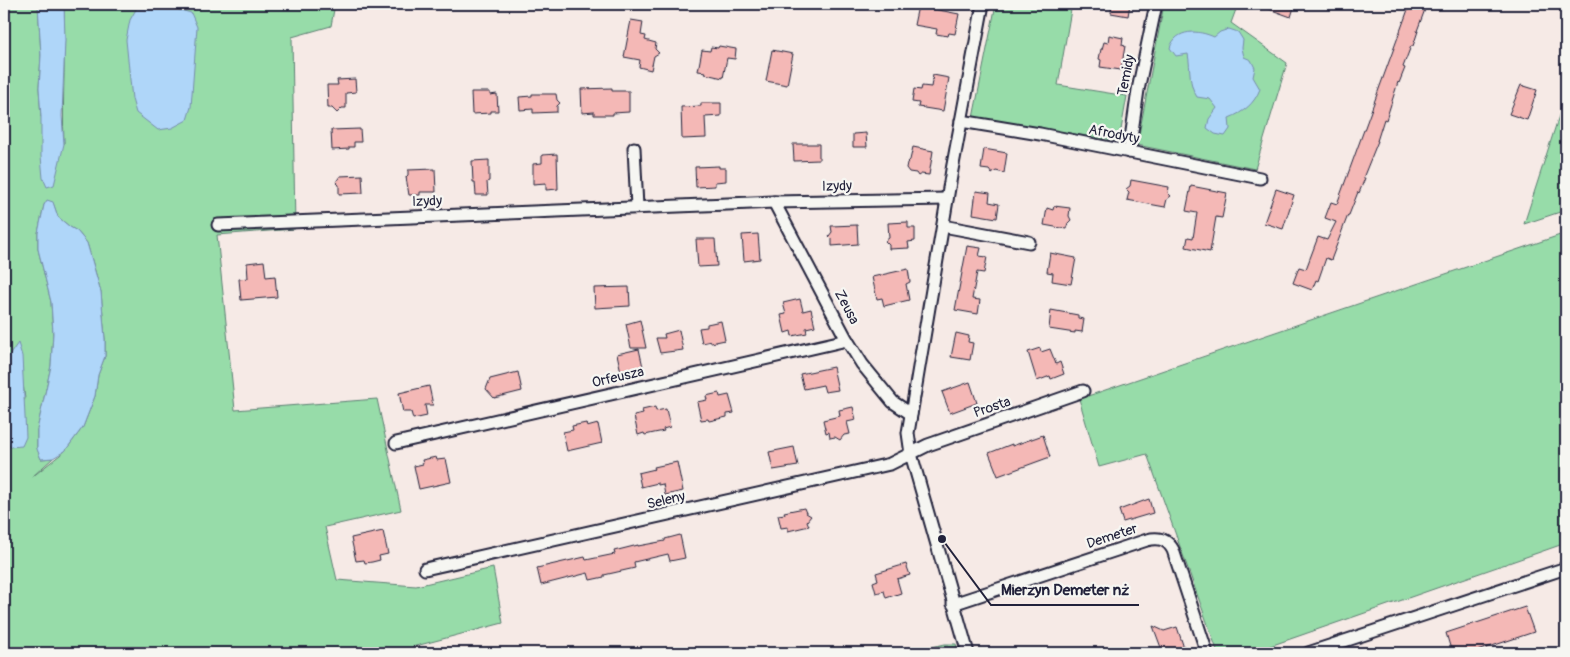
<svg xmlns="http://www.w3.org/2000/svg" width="1570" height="657" viewBox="0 0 1570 657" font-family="Pangolin,sans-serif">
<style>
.green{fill:#97dca9;stroke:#5c7f72;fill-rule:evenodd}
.water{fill:#afd6f9;stroke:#778ead}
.building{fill:#f4b8b6;stroke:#22223b}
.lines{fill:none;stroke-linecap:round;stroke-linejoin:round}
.street-casing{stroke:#22223b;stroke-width:15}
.street{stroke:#f6f6f2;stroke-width:11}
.labels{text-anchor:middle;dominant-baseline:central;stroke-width:4.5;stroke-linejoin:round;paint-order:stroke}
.street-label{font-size:14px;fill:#22223b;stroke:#f6f6f2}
.leader{fill:none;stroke:#22223b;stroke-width:2}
.callout-dot{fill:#22223b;stroke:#f6f6f2;stroke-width:2}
.callout-label{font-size:15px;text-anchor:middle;font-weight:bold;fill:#22223b;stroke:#f6f6f2;stroke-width:4.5;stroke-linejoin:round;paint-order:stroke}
</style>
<rect width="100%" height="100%" fill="#f6eae6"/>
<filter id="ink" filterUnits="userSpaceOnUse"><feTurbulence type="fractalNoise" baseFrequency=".02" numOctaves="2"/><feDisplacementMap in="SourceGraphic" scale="10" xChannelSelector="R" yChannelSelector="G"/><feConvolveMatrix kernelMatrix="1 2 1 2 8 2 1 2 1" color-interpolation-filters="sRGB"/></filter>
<g filter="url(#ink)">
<g class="green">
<path d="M4,4H38L41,55L39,88L41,117L64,144C62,97 66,50 64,4H335L331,26L292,37L295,229L217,235L235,410L377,399L401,510L325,527L337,580L416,586L493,568L503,623L412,647L414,653H4V415L8,422L5,431L25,399L18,344L4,363ZM47,201L53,203L58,217L70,227L77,231L87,243L101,292L105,339V356L98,375L95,396L83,427L65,451L32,477L53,458L41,459L37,448V430L51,366L53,333L51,302L38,249V233L44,205Z"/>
<polygon points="996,4 1072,4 1058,85 1127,96 1119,141 973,118"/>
<polygon points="1164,4 1238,4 1231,23 1287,63 1255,169 1137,145"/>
<polygon points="1566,94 1566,210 1524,224"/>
<polygon points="1566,233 1566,543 1250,653 1218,653 1147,454 1099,467 1079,399"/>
<polygon points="945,644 956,644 959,653 906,653"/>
</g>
<g class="water">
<polygon points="38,4 64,4 65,40 62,116 64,144 54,185 47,187 43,178 41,156 41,117 39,88 41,55"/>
<polygon points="139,4 158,4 191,13 197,27 191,107 187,120 172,128 158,130 136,113 132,99 126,40 130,20"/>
<path d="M1229,29L1238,32L1243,40L1242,48L1244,57L1251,60L1255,68L1253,77L1260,89C1254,104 1244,112 1229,118L1230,129L1225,136L1215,134L1207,128L1209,119L1217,108L1210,99L1197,97C1188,83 1191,70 1188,54L1176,56L1170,48C1176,28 1199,30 1214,37L1220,32Z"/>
<polygon points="47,200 53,202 58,217 70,227 77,231 87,243 101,292 105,339 105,356 98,375 95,396 83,427 65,451 53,458 41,459 37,449 37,430 51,366 53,333 51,302 38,249 38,233 44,205"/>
<polygon points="18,343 22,356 26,437 22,446 10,447 5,431 8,422 4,415 4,363"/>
</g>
<g class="building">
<polygon points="1112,4 1130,4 1128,16 1111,13"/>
<polygon points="1258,4 1295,4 1291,17 1258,5"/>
<polygon points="1410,4 1427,4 1417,31 1418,31 1413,46 1411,46 1403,67 1405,68 1399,83 1398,82 1386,120 1384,119 1377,141 1378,141 1363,178 1365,178 1359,193 1358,192 1349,215 1348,215 1331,260 1326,258 1318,281 1316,280 1312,290 1293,283 1299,267 1306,269 1318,237 1327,240 1336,222 1325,218 1331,202 1337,204"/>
<polygon points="918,6 959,14 955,34 949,33 948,36 936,34 937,29 914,25"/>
<polygon points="631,20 643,22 641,35 646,36 645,40 656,43 655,49 659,53 654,56 651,70 639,67 640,60 624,57"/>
<polygon points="1109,35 1123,38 1122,45 1125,46 1121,70 1100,67 1101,60 1099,59 1101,49 1102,49 1104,42 1108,43"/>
<polygon points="719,46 736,49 735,59 727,58 723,78 705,74 706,72 698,71 702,50 710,51 711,47 718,48"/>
<polygon points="772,50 793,54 787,85 766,81"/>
<polygon points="933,75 949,78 943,111 918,107 919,103 912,102 914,89 921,90 922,86 931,87"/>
<polygon points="355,79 356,92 346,93 346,108 342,108 337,113 332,108 328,108 327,85 338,85 337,80"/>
<polygon points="1521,85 1537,90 1527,120 1509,114"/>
<polygon points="612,88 612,91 629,91 629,112 613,113 613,115 594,115 594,112 582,113 581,89"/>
<polygon points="471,92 490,92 490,95 497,94 498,111 491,111 491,113 472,114"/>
<polygon points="532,94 556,94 557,100 560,103 557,106 557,112 533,113 533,109 520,110 519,97 532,96"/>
<polygon points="701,103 721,103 721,116 705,117 706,138 682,139 681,107 701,106"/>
<polygon points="360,129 361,142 354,142 354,147 349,147 349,149 332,150 331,130"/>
<polygon points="866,133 867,147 853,147 853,134"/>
<polygon points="793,144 819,144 819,160 794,161"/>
<polygon points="913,147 933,151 929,175 921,174 918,176 916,173 909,172 906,168 907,163 910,160"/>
<polygon points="984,149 1007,153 1004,173 996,171 992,174 989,170 981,169"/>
<polygon points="557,154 558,189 546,190 546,183 533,184 533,164 542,163 542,155"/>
<polygon points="489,160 489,181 487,182 488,195 476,195 475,182 473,182 472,161"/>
<polygon points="719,166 719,168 726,168 726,181 715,182 715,186 696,187 695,167"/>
<polygon points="435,169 436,192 420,192 420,195 409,195 406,177 408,175 408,170"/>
<polygon points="362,175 363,193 339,194 339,185 336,182 340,176"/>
<polygon points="1131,180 1169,187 1168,193 1171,196 1167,199 1165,207 1127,200 1129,192 1126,189 1130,186"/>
<polygon points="1191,186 1227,193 1222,218 1216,217 1210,252 1186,247 1188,237 1193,238 1197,213 1186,211"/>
<polygon points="1276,189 1294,195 1283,229 1264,223"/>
<polygon points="976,191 990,193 989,202 999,204 997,218 973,214"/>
<polygon points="1054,206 1070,208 1069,216 1071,220 1068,223 1066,229 1044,225 1047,208 1053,210"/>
<polygon points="908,222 908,228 915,228 915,241 908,242 909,248 889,249 889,245 885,241 889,238 888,223"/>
<polygon points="857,225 858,244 832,246 832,239 829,236 832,232 831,226"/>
<polygon points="758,234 760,259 744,261 742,235"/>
<polygon points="696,239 715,239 717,266 698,267"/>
<polygon points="967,246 981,248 979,256 987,257 984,273 977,272 972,299 980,300 978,314 955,310"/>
<polygon points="1050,253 1076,258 1071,284 1052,281 1053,273 1047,272"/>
<polygon points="264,261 266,277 275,276 277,297 241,300 239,279 248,278 247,263"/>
<polygon points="908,269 910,282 906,284 909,300 884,306 882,298 877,299 872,277"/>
<polygon points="629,287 630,306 595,308 594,288"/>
<polygon points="800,299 803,311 811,309 815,326 806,328 807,333 792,336 791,331 785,333 781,315 786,314 783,303"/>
<polygon points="1051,310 1078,315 1078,318 1084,319 1082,332 1075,331 1075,333 1049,329"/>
<polygon points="640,320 646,348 631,348 626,324"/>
<polygon points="721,321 725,340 711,343 711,341 702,343 699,328 707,327 707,324"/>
<polygon points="679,330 683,350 660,353 656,338 665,338 664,334"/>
<polygon points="956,333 969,336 968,342 973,343 970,360 951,357"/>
<polygon points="1040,348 1041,352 1050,349 1056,364 1060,362 1064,374 1051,379 1050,376 1037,381 1028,352"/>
<polygon points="639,349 643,367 621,372 617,354"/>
<polygon points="833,367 838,390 825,392 823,385 804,389 800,374"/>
<polygon points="518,372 522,391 494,398 486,389 490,379"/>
<polygon points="970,382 977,403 950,413 942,392"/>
<polygon points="429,386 433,405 425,405 427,416 413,419 411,412 403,412 399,393"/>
<polygon points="719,393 720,397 729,395 734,413 727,414 727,417 709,421 708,419 701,420 697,402 707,400 706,396"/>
<polygon points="655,407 656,411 666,409 670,427 663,429 664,431 654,433 645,435 644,433 638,435 634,416 643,414 642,410"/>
<polygon points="853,407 856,420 847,422 850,434 844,435 840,440 835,437 830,438 829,432 826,433 823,420 840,416 839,410"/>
<polygon points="586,423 587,427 598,424 602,443 567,451 563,432 573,430 572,426"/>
<polygon points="1043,435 1050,457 998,476 989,453 1012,444 1012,446"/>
<polygon points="794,447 798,466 773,470 769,452"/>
<polygon points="436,457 437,460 446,459 451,482 419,489 414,466 423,464 422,460"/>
<polygon points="677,462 683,491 665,495 663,484 658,485 658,483 641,487 638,473 655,469 654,467"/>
<polygon points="1149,499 1153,513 1123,522 1119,510"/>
<polygon points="804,508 806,513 811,516 807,521 809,526 788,531 788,527 781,528 778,515 785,514 784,512"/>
<polygon points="383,531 388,554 379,556 380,560 372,562 365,563 364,560 356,561 351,538"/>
<polygon points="680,535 685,558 670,561 668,554 634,562 635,568 604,575 604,577 590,580 588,573 541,585 537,568 585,557 586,560 615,554 614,551 638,545 638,546 665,541 665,539"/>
<polygon points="906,564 910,575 897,579 901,593 886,598 884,591 876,593 873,582 878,580 876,573"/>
<polygon points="1525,607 1534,632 1471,653 1452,653 1446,633"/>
<polygon points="1153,626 1164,631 1177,627 1185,651 1178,653 1163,653"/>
</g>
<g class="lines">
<defs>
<g id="street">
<polyline points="961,121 1040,134 1260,178"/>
<polyline points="634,148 637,207"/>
<polyline points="1129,152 1138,90 1156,4"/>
<polyline points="774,202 847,340 862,364 893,402 911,414"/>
<polyline points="218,225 774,202 947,199"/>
<polyline points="943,226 1029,242"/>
<polyline points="396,443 847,340"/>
<polyline points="425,569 890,464 928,445 1083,391"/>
<path d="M953,604L1147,540C1159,537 1167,539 1173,550L1207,653"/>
<polyline points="968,653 911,454 908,433 952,170 983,4"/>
<polyline points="1308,653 1566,568"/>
</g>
</defs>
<use href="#street" class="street-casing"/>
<use href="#street" class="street"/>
</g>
</g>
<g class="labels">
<g class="street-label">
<text transform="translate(1126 75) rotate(-79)">Temidy</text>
<text transform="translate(1114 134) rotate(11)">Afrodyty</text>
<text transform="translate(837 186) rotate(-1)">Izydy</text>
<text transform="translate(427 201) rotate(-2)">Izydy</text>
<text transform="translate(847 307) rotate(62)">Zeusa</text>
<text transform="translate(618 377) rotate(-13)">Orfeusza</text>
<text transform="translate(992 407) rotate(-19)">Prosta</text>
<text transform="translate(666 500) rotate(-13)">Seleny</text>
<text transform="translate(1112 536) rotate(-18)">Demeter</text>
</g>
</g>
<path class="leader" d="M942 539L991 605H1139"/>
<circle class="callout-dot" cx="942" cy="539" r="5"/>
<g class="callout-label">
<text x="1065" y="595">Mierzyn Demeter nż</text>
</g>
<rect width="1570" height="657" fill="none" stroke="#f6f6f2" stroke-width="20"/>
<rect x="10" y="10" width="1550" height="637" fill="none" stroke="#22223b" stroke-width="2" filter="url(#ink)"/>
</svg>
